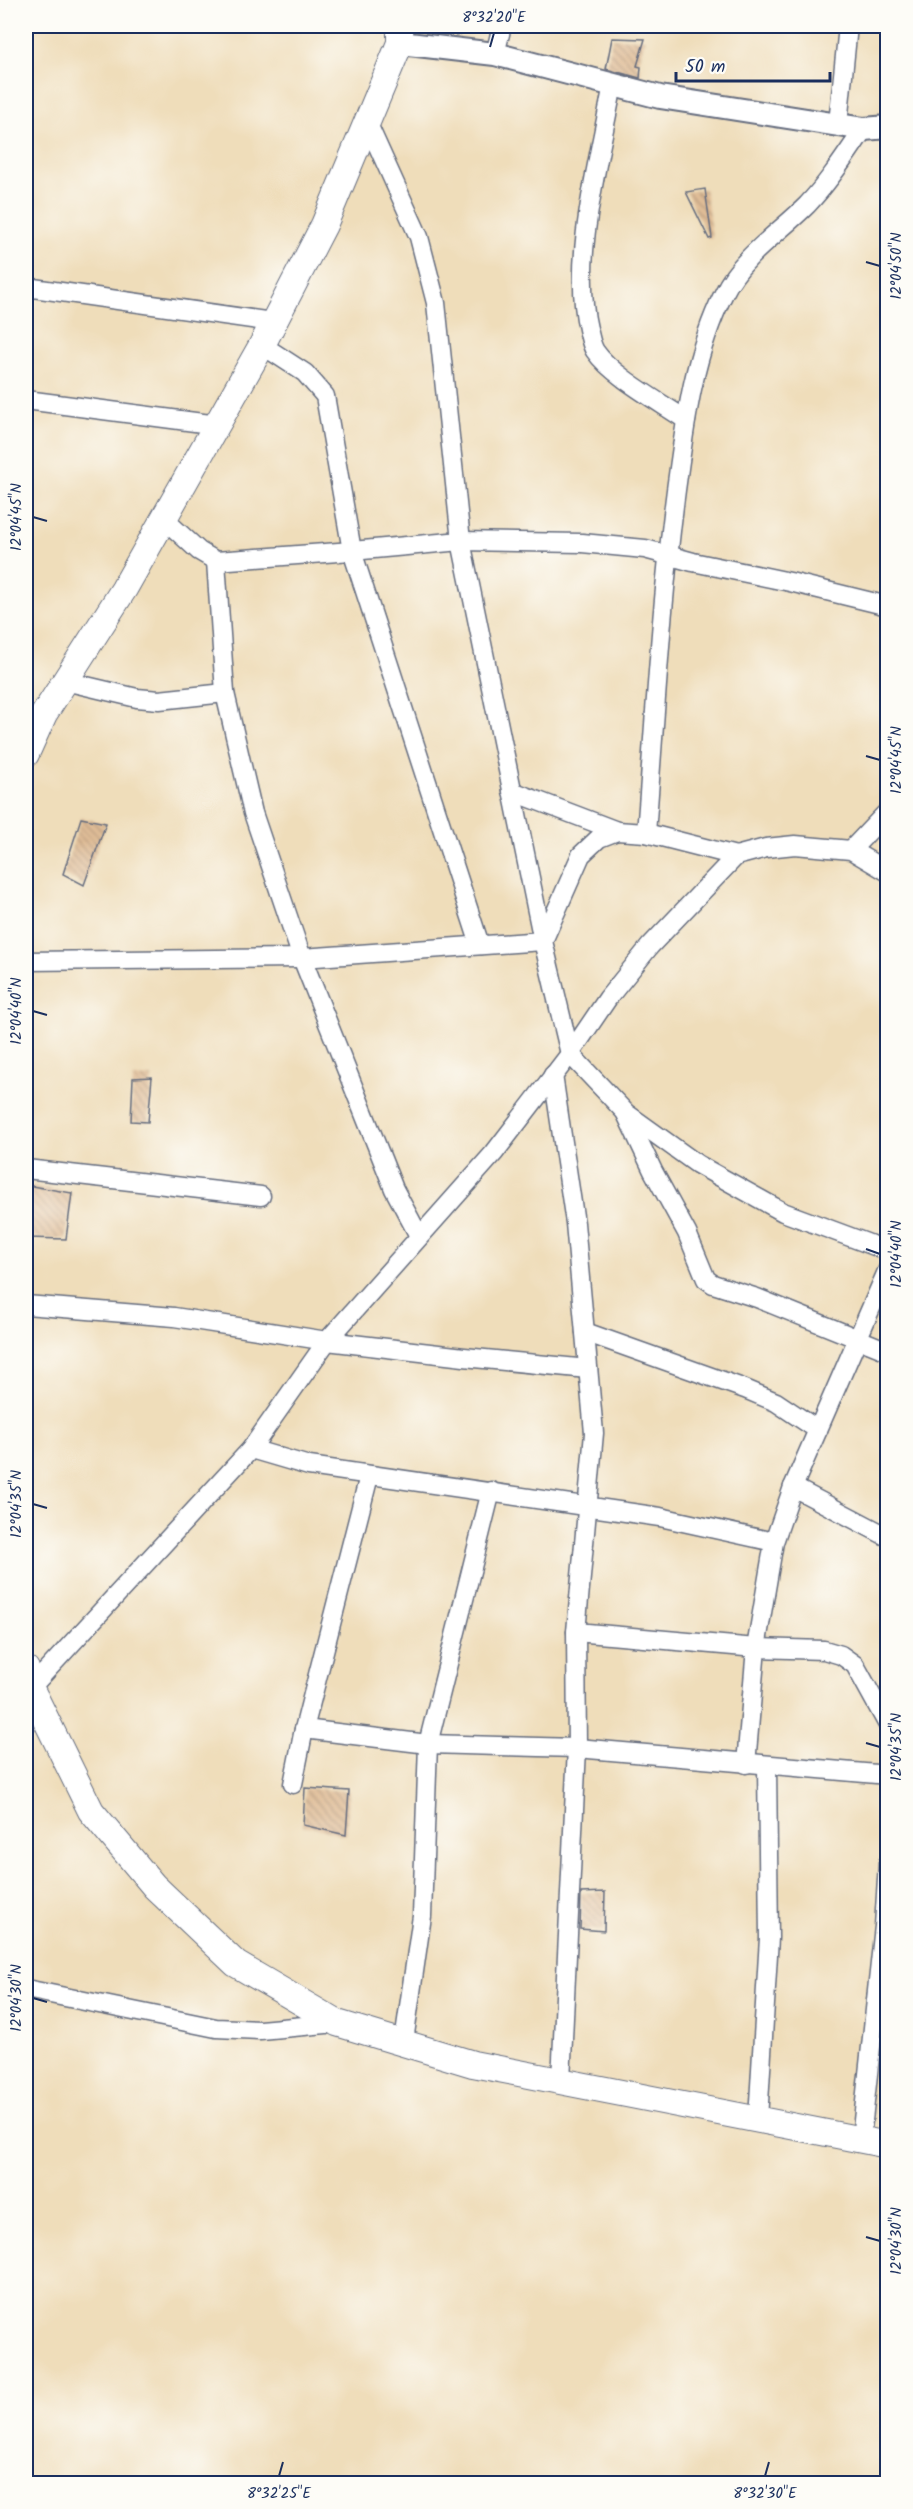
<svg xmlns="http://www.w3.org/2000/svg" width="913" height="2509" viewBox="0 0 913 2509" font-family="Kalam,sans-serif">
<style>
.building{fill:url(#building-back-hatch)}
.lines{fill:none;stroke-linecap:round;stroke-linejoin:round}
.minor-casing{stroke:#656c7e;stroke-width:21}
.tertiary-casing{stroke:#656c7e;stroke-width:26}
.secondary-casing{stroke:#656c7e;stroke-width:28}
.minor{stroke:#fff;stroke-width:18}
.tertiary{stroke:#fff;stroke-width:22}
.secondary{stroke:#fff;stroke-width:26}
.ticks{fill:none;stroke:#1b2f5e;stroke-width:2}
.neatline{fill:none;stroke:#1b2f5e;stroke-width:2}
.ticks-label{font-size:15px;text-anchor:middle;fill:#1b2f5e}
</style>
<defs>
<pattern id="building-back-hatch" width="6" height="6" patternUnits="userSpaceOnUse" patternTransform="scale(1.5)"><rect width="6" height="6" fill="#e0bd97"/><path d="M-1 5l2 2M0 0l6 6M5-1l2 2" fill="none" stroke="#b59a7e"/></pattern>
</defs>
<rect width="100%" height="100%" fill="#fdfcf7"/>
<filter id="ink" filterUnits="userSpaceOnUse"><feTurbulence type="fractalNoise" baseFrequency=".0167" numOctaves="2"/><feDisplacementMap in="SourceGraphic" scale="12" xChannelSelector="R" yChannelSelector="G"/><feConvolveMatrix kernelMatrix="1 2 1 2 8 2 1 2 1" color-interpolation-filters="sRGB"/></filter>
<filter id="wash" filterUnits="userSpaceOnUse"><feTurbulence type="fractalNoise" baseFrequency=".008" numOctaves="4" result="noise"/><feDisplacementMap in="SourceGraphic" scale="24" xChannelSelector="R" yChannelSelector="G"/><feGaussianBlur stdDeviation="1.35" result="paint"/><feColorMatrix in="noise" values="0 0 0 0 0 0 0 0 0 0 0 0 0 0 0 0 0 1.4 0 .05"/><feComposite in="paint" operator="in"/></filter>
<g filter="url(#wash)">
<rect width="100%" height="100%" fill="#efddba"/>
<g id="blocks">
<g class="building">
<polygon points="612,38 645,39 637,66 641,67 640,78 606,69"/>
<polygon points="705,189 712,238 709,239 686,192"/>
<polygon points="81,818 106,823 84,885 63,874"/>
<polygon points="152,1077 148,1122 131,1121 133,1078"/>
<polygon points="26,1185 72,1193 66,1239 26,1238"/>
<polygon points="305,1788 349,1791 346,1835 303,1825"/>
<polygon points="605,1892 604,1931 580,1929 581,1893"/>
</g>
</g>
</g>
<g filter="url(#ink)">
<use href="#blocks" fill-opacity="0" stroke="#656c7e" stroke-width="1.5"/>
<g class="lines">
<defs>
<g id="minor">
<polyline points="495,54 502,26"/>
<path d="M613,84C600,156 571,259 588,329C590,336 591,345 595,351C612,376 660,402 686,420"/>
<polyline points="367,122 419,237 436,303 461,541 543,941 570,1054 626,1113 697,1164 783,1212 888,1251"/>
<polyline points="838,124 848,26"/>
<polyline points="26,287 272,322"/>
<polyline points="262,345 305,373 325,396 352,551 480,945"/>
<polyline points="26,400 218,425"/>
<polyline points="164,519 199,551 216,561 225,693 253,813 302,958 394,1189 419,1236"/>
<polyline points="216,561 352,551 461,541 582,543 645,549 693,562 790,582 888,606"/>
<polyline points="65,681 137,698 159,700 225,693"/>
<polyline points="512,791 617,831 646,833 736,856"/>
<path d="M646,833C655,719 661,604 676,490C685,424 693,355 724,293C742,256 779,233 807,205C829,182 846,155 864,129"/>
<polyline points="851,850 888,811"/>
<polyline points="26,961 302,958 543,941 581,855 599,838 617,831"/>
<polyline points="553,1075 575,1223 594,1433 576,1632 577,1748 561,2080"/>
<polyline points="626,1114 653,1171 687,1233 706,1279 713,1284 757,1298 888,1351"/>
<polyline points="26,1169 261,1196"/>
<polyline points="26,1305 174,1317 327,1341 464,1357 588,1369"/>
<polyline points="585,1332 745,1389 776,1402 818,1430"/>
<polyline points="251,1449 309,1466 660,1517 774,1542"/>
<polyline points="793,1487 888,1537"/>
<polyline points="576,1632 756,1648 824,1650 841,1655 855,1665 888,1725"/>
<polyline points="26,1693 251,1449 327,1341 494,1153 570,1054 608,998 650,946 736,856 766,848 795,845 851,850 888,872"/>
<polyline points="304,1729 428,1744 577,1748 888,1775"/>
<polyline points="746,1764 756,1648 774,1542 793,1487 888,1269"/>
<polyline points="293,1784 304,1729 369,1476"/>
<polyline points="26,1989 216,2028 260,2030 337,2023"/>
<polyline points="404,2041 422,1916 428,1744 491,1491"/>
<polyline points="758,2119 769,1938 767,1766"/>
<polyline points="861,2139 884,1926 888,1863"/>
</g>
<polyline id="tertiary" points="400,43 495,54 660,97 864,129 888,127"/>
<g id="secondary">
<polyline points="26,754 44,714 124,589 262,345 324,225 400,43 400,26"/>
<polyline points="26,1669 30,1687 91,1811 154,1886 236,1964 337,2023 473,2064 888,2145"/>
</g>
</defs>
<use href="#minor" class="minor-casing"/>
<use href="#tertiary" class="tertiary-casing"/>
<use href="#secondary" class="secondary-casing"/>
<use href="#minor" class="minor"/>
<use href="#tertiary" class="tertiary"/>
<use href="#secondary" class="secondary"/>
</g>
</g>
<path class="ticks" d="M490,47L494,33M866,262L880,266M33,517L47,521M866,756L880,760M33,1011L47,1015M866,1249L880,1254M33,1504L47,1508M866,1743L880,1747M33,1998L47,2002M866,2237L880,2241M279,2476L283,2462M765,2476L769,2462"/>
<rect width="913" height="2509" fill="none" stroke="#fdfcf7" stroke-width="66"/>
<path d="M676 72v9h154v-9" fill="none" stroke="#1b2f5e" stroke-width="3"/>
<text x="685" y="72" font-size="18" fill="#1b2f5e" stroke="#fdfcf7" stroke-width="4.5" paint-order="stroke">50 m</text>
<rect x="33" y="33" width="847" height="2443" class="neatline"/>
<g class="ticks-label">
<text x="494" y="22">8°32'20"E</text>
<text transform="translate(896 266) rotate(-90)" y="5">12°04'50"N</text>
<text transform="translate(16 517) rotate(-90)" y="5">12°04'45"N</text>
<text transform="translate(896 760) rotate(-90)" y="5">12°04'45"N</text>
<text transform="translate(16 1011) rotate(-90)" y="5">12°04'40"N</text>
<text transform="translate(896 1254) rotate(-90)" y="5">12°04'40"N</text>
<text transform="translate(16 1504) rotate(-90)" y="5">12°04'35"N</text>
<text transform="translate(896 1747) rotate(-90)" y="5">12°04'35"N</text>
<text transform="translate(16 1998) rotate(-90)" y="5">12°04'30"N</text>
<text transform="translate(896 2241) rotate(-90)" y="5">12°04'30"N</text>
<text x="279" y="2498">8°32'25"E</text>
<text x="765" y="2498">8°32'30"E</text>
</g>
</svg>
